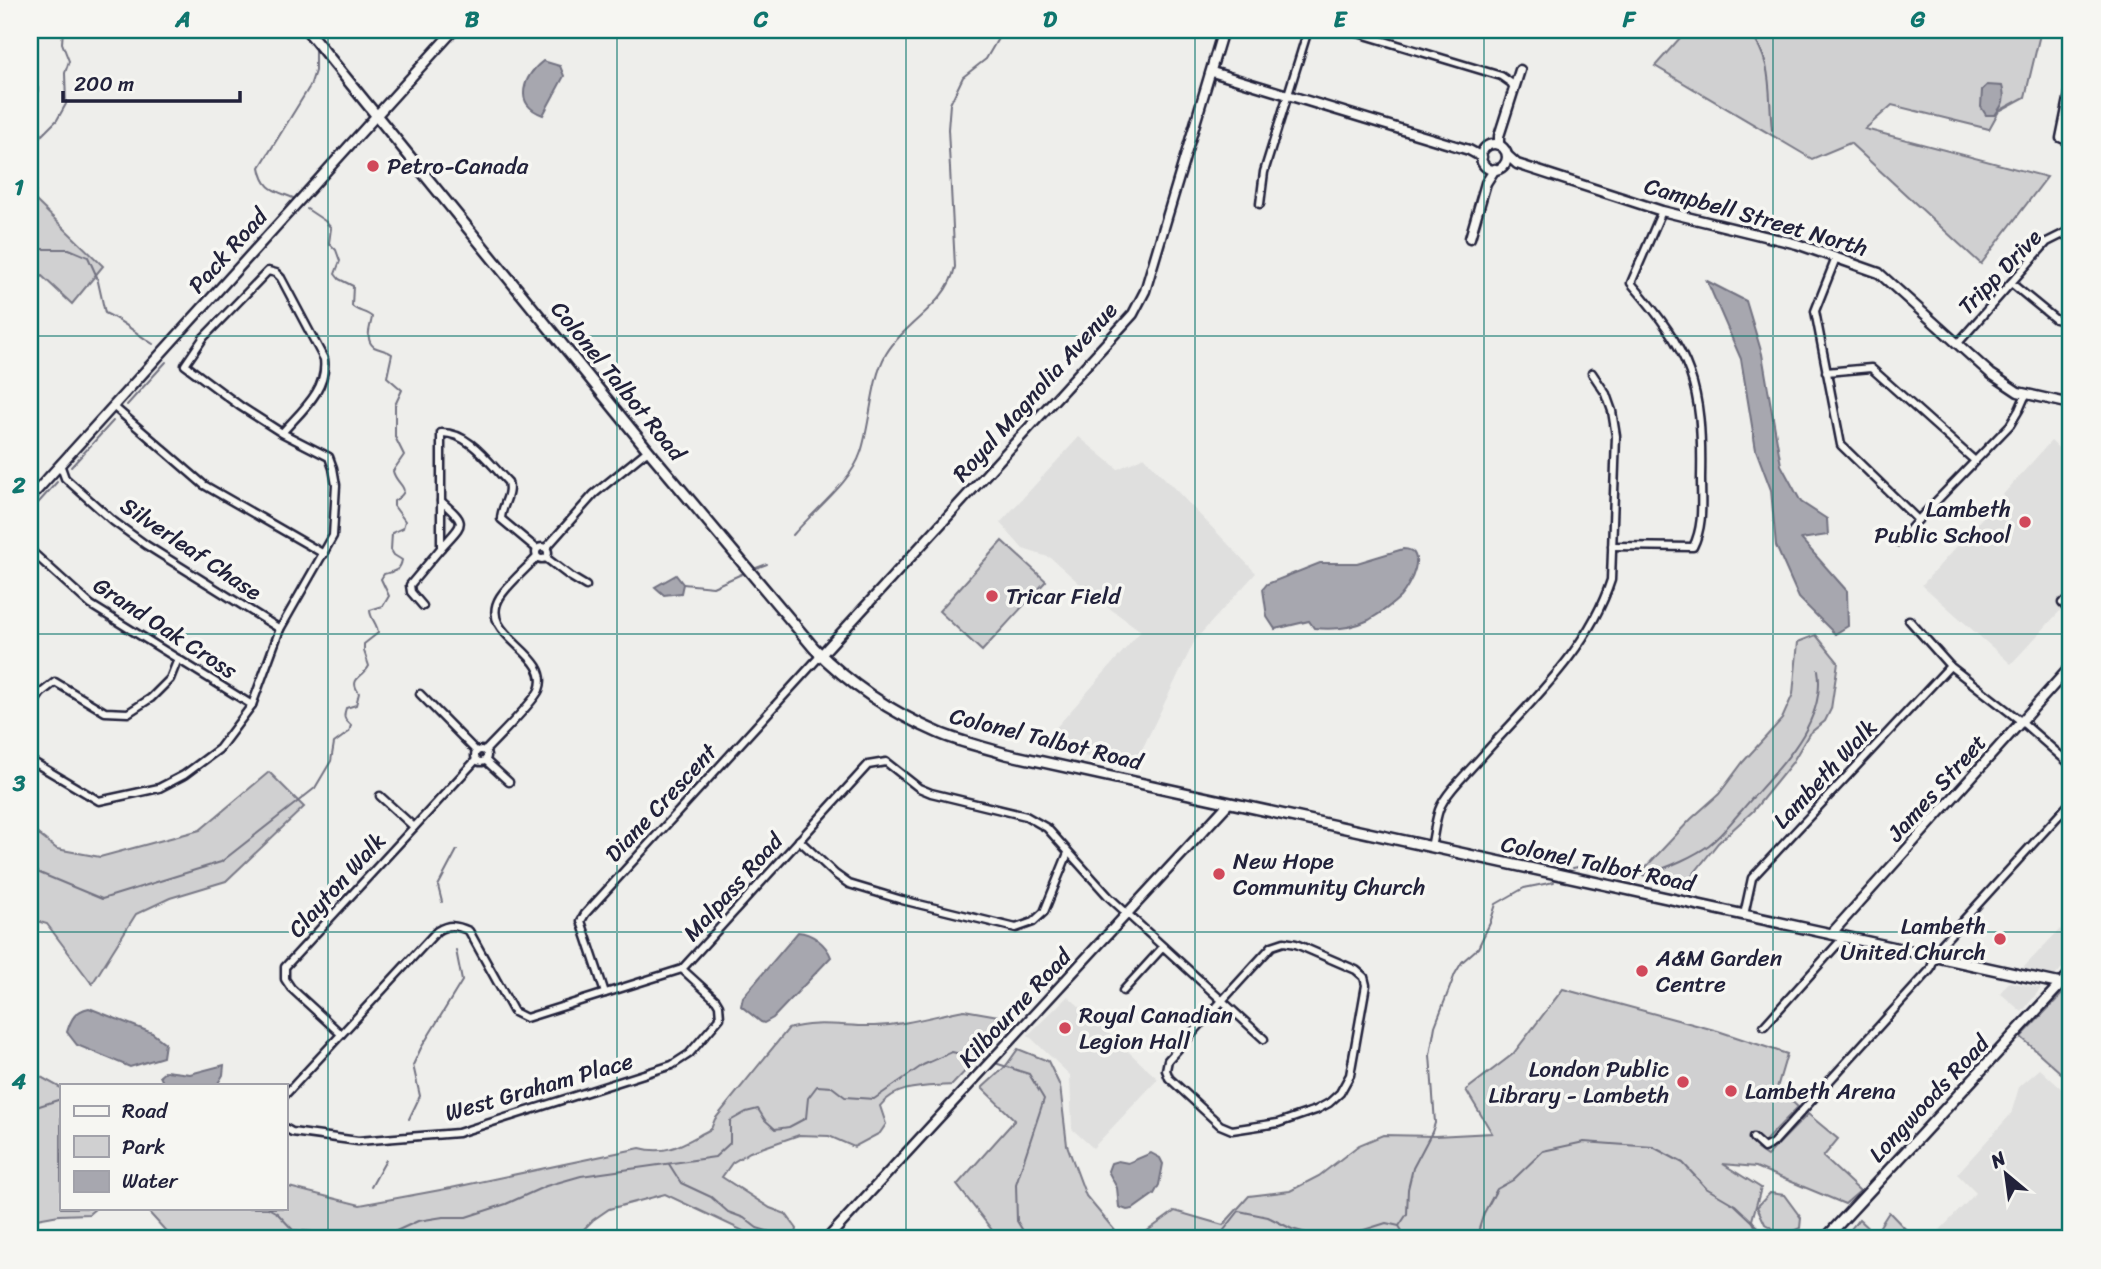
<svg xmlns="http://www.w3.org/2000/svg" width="2101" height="1269" viewBox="0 0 2101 1269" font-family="Sriracha,sans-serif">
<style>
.built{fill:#dfdfde}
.green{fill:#d0d0d1;stroke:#797986;stroke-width:2}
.water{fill:#a7a7af;stroke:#727281;stroke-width:2}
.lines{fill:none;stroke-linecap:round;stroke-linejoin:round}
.stream{stroke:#727281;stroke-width:2}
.minor-casing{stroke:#22223b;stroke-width:11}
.tertiary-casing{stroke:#22223b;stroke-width:13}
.secondary-casing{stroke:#22223b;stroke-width:14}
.minor{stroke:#f6f6f2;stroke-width:6}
.tertiary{stroke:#f6f6f2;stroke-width:8}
.secondary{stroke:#f6f6f2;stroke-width:9}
.grid{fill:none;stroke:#0f766e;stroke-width:2;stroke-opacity:0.55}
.poi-dot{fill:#d1495b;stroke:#f6f6f2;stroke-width:2.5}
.labels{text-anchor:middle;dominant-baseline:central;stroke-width:7;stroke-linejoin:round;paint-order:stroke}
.poi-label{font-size:23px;fill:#22223b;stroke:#f6f6f2;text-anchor:start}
.street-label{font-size:23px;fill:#22223b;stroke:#f6f6f2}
.neatline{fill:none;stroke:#0f766e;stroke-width:2.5}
.grid-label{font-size:23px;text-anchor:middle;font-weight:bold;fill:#0f766e}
</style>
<rect width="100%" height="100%" fill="#eeeeeb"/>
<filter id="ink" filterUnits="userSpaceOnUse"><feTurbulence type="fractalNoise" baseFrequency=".0143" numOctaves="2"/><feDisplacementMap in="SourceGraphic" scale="14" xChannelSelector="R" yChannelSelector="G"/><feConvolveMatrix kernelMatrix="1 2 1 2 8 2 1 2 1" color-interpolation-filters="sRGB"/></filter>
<g filter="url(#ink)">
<g class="built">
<polygon points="1079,437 1118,469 1144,457 1256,573 1195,640 1134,766 1039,747 1141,631 1098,600 1051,558 1023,549 1000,523"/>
<polygon points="2051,441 2071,460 2071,599 2011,664 1922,585"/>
<polygon points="2060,929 2071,939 2071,958 2055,976 2023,968"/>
<polygon points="2009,982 2041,988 2022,1012 2000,993"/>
<polygon points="1068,996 1158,1079 1093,1148 1072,1129 1070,1075 1028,1035"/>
<polygon points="2040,1069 2066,1093 2071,1088 2071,1239 1944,1239 1940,1230 1976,1193 1957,1174 2011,1114 2019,1087"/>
</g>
<g class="green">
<polygon points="1687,30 2041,30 2025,97 1999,111 1989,129 1892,105 1865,129 2047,177 1981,264 1850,143 1812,159 1655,66"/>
<polygon points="30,86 38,88 35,200 103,266 72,304 42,276 30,281"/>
<polygon points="1002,541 1046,581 982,651 939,611"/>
<polygon points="1816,635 1838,662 1831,709 1825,721 1809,734 1792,763 1753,811 1718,843 1688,881 1672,883 1642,875 1643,870 1691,819 1719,794 1743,762 1782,719 1793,694 1798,642"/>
<polygon points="269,772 304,807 226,881 170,898 136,914 92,984 47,924 30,919 30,828 57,849 100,857 200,830"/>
<polygon points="1563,989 1718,1031 1787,1054 1777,1088 1798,1107 1757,1149 1767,1156 1808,1114 1838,1139 1823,1157 1860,1191 1845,1204 1756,1167 1723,1164 1761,1188 1752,1220 1761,1239 1557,1239 1544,1231 1532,1239 999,1239 957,1185 1015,1120 982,1088 1005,1067 1018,1049 1048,1061 1060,1086 1067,1145 1086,1196 1121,1238 1143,1234 1175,1211 1223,1225 1249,1196 1290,1191 1319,1176 1359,1145 1383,1135 1435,1136 1492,1133 1466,1090 1513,1054"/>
<polygon points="2062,994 2071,1000 2071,1082 2021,1037"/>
<path d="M964,1010L1015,1019L952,1085C926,1087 897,1084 880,1106L886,1124L880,1133L854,1147L829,1136L799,1135L750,1152L732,1163L722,1177L770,1208L786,1214L797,1229L795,1239L758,1238L665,1194L609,1209L593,1220L581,1232L545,1239H173L145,1208H285V1186L360,1205L451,1188L640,1148C669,1156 685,1142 711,1129L715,1119L788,1029C815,1020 846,1027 874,1026C905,1025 933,1016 964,1010Z"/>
<polygon points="30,1071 61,1088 61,1208 96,1208 89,1214 59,1215 37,1219 30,1216"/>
<polygon points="1770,1193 1784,1195 1801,1218 1800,1228 1784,1235 1765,1224 1757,1207"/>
<polygon points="1889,1212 1915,1239 1843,1239 1859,1219 1875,1234"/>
</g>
<g class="water">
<path d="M543,61L560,66L564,76L543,115C512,104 524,76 543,61Z"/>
<path d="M1987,85L2002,86C2006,99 2003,105 1995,115H1986L1981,107L1982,90Z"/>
<polygon points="1707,281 1746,301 1762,354 1781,465 1801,502 1827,519 1828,535 1801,539 1847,591 1848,626 1835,634 1799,598 1776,546 1771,490 1756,450 1741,359"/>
<path d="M1403,549C1429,549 1410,586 1400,597C1392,605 1379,614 1369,620C1352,628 1332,630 1314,628L1309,621L1275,629L1267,617L1263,589L1267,584L1320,563H1357Z"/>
<polygon points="676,575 683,584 681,593 664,595 655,587"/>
<path d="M798,932C812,933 826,944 831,957L773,1018L764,1023L761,1022L741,1006L743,997Z"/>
<path d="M89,1008L152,1033L165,1043L163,1057L130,1067L77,1045L67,1032C71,1019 75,1011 89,1008Z"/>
<polygon points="224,1065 223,1075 217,1085 164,1085 160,1076 166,1071 190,1074"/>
<polygon points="1151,1153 1160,1158 1163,1164 1159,1185 1154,1194 1133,1209 1127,1210 1119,1207 1117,1188 1108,1171 1111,1163 1118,1161 1128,1163"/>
</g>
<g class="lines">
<g class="stream">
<path d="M1748,30C1774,61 1768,92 1772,130"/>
<polyline points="318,39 321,30"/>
<polyline points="30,147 57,120 66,104 65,73 69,61 62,43 63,30"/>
<path d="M293,198C274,190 264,190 260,167L310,86L315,71V48"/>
<path d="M30,244L38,249H69L88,257L97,277L105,313C125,322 135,333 153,344"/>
<polyline points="127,405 166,362"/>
<polyline points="71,467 113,421"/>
<polyline points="30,512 57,482"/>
<path d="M793,535C814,510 851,483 861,452C871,422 871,380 886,354C905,322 947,305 955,267L948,129L950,104L963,77L986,59L1003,30"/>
<polyline points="751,570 767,564"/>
<polyline points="683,584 713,587 746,572"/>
<path d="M1573,868C1585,865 1592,870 1604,873C1618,877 1637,876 1651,872C1668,868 1696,855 1709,845C1724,833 1730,823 1742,810C1775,771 1827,726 1818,670"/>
<path d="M30,869L102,899L221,862L315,788L331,761L334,743L349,732L351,725C344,719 343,717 346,708L356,705L359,693C348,678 363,678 369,666L364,651V644L378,633C378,624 370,619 370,610L383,606L389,596L381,579L384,574C395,571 400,571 402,560L394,555L391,550L392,533L403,528L405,521L394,506V501C415,488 396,486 393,471L404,455L395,437V405L402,390L387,377L392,354C386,350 380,350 374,347C364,339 371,326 372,317C366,311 357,312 352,306L353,286L339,279L335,274L340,261L336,250L329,243L331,228L325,221L307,209"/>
<polyline points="442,902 438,886 457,850"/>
<polyline points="995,1063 1029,1074 1044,1099 1016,1184 1017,1221 1028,1239"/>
<polyline points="30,1109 61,1099"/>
<polyline points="409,1119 420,1096 413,1065 421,1048 462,981 456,950"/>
<polyline points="669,1164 681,1183 711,1197 728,1212 744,1218 757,1228 793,1239"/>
<polyline points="371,1187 386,1160"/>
<polyline points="268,1208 277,1213 293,1230 355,1236 394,1232 418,1221 443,1217 466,1217 506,1204 546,1186 581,1176 715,1157 730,1143 730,1121 746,1112 758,1109 765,1120 775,1129 789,1127 806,1118 808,1098 817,1086 832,1087 845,1097 874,1099 923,1065 952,1052 987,1060"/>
<polyline points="1399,1226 1407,1214 1408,1189 1413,1168 1432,1132 1435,1123 1430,1055 1435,1026 1455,974 1462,962 1478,948 1490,923 1496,904 1524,888 1554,882"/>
<polyline points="1217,1239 1239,1211 1268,1217 1292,1229 1310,1234 1348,1235 1386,1223 1399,1226 1407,1239"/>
<polyline points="1471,1239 1477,1235 1484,1213 1497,1189 1513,1180 1543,1151 1584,1142 1653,1147 1683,1163 1706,1188 1735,1205 1771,1239"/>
</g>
<defs>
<g id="minor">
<polyline points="1348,30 1501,76 1511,83 1514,88"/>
<polyline points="2071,84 2060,138 2071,143"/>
<polyline points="1260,204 1264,172 1308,30"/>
<polyline points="1836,258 1815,311 1841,445 1918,520 2010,425 2019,410 2026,394"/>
<polyline points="2011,283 2055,319 2071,323"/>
<polyline points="1958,343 2047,242 2065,233 2071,235"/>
<polyline points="1826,372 1871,368 1975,461"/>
<polyline points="113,406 204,485 324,554"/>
<polyline points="60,464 65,478 113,521 146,545 280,629"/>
<path d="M441,501C468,525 464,522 441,548"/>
<polyline points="1899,542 1918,520"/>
<path d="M1612,546L1693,547C1704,525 1701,503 1701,478C1703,386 1692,353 1631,283L1662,211"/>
<circle cx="542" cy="553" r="6"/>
<polyline points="546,548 594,494 648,450"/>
<polyline points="30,550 91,605 252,705"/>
<polyline points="546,558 571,577 586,586"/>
<polyline points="2062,603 2071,612"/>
<path d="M423,606L411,592L410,585L441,548V433C469,432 489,463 508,482C512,496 501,506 501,519L537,549"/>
<polyline points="1909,620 1950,666 2022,722 2071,765"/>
<polyline points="420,694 476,751"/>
<polyline points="30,709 41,693 55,682 105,712 128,713 151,698 170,679 178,659"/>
<circle cx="481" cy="756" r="6"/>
<path d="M485,751C496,739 534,702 539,690C554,653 476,636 500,597C509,583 525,570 537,557"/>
<path d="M30,760L99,801L159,788L184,775L219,749L252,705L280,629L333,536L336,485L333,468L329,457L282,433L240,406L185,365L204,337L268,271L276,273L281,278L324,359C328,390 301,411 282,433"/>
<polyline points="485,760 509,782"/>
<polyline points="380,796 414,827"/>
<polyline points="799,840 835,874 849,884 902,900 1016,928 1033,922 1044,912 1068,853"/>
<path d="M1431,847C1434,835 1435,822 1439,810C1445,793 1470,770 1482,756C1530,702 1588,651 1611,580L1616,436L1612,411L1606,394L1592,373"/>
<polyline points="1744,915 1752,878 1950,666"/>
<polygon points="1284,942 1296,944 1356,970 1364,977 1366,985 1350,1075 1340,1093 1329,1103 1316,1110 1278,1123 1232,1130 1220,1125 1169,1078 1166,1070 1168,1060 1272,946"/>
<polyline points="1123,991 1163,947"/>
<polyline points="605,993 581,921 585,914 821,655"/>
<polyline points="1764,1026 1844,937"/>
<polyline points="341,1034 291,988 285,979 285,967 476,760"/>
<path d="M285,1095L437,931C449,924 456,925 469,931L514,1012L526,1018L682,969L868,765L886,762L919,788L931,793L1026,816L1047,828L1109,897L1264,1039"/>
<polyline points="285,1128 292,1132 358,1141 458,1133 672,1065 689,1054 720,1018 719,1005 716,1000 682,969"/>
<polyline points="1753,1138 1764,1148 1773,1143 1930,970 1939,947 2071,802"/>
</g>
<g id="tertiary">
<polyline points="1212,72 1469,150 1482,157"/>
<circle cx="1494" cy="157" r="13"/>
<polyline points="1499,145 1499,136 1520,70"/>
<polyline points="1507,155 1517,164 1662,211 1797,244 1879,273 1991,374 2018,392 2071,404"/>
<polyline points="1470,238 1486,183 1495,169"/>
<polyline points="30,498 454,30"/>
<polyline points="821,655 1133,314 1145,291 1223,30"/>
<polyline points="1831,934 2071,666"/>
<polyline points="827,1239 1229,803"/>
</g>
<g id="secondary">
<path d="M307,30L648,450L814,648C849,684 893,713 939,733C960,742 984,747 1006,754L2061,984L2071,990"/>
<polyline points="1825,1239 2071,973"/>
</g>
</defs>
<use href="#minor" class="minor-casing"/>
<use href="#tertiary" class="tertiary-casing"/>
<use href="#secondary" class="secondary-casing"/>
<use href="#minor" class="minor"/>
<use href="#tertiary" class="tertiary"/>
<use href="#secondary" class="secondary"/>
</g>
</g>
<path class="grid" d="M328,30V1239M617,30V1239M906,30V1239M1195,30V1239M1484,30V1239M1773,30V1239M30,336H2071M30,634H2071M30,932H2071"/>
<g class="poi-dot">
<circle cx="373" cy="166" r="7"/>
<circle cx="2025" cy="522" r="7"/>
<circle cx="992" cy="596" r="7"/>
<circle cx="1219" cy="874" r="7"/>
<circle cx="2000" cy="939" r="7"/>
<circle cx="1642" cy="971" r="7"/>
<circle cx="1065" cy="1028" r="7"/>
<circle cx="1683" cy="1082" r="7"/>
<circle cx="1731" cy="1091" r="7"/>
</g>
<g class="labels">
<g class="poi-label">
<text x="387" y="166">Petro-Canada</text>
<text x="2011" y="509" text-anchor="end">Lambeth<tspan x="2011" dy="26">Public School</tspan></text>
<text x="1006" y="596">Tricar Field</text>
<text x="1233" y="861">New Hope<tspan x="1233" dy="26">Community Church</tspan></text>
<text x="1986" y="926" text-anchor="end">Lambeth<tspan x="1986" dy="26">United Church</tspan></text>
<text x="1656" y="958">A&amp;M Garden<tspan x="1656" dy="26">Centre</tspan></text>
<text x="1079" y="1015">Royal Canadian<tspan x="1079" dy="26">Legion Hall</tspan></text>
<text x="1669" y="1069" text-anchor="end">London Public<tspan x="1669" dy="26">Library - Lambeth</tspan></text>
<text x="1745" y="1091">Lambeth Arena</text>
</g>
<g class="street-label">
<text transform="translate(1756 217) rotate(16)">Campbell Street North</text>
<text transform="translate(228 251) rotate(-48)">Pack Road</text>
<text transform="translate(2000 272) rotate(-46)">Tripp Drive</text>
<text transform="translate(618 381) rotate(51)">Colonel Talbot Road</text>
<text transform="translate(1035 392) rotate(-48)">Royal Magnolia Avenue</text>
<text transform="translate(191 549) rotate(34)">Silverleaf Chase</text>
<text transform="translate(165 628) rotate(33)">Grand Oak Cross</text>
<text transform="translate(1046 739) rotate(14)">Colonel Talbot Road</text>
<text transform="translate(1825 774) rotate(-47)">Lambeth Walk</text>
<text transform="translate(1937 788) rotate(-48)">James Street</text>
<text transform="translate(661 803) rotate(-47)">Diane Crescent</text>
<text transform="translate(1598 864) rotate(12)">Colonel Talbot Road</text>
<text transform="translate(337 885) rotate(-48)">Clayton Walk</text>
<text transform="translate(733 887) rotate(-48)">Malpass Road</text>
<text transform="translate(1015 1008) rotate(-47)">Kilbourne Road</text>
<text transform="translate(539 1087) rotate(-16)">West Graham Place</text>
<text transform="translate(1929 1099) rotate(-47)">Longwoods Road</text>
</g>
</g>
<rect width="2101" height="1269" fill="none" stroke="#f6f6f2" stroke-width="77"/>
<rect x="60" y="1084" width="228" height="126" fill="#f6f6f2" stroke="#a1a1a9" stroke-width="2"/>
<rect x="74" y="1106" width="35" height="10" fill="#f6f6f2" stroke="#a1a1a9" stroke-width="2"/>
<text x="122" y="1118" font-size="21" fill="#22223b">Road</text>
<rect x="74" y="1136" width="35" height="21" fill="#d0d0d1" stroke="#a1a1a9" stroke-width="2"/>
<text x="122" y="1154" font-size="21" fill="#22223b">Park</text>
<rect x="74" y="1171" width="35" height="21" fill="#a7a7af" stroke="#a1a1a9" stroke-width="2"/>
<text x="122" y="1188" font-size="21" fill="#22223b">Water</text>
<g transform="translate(2006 1174) rotate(331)" stroke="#f6f6f2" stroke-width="5" paint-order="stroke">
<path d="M0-5L12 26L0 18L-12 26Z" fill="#22223b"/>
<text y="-10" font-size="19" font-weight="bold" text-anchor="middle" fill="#22223b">N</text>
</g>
<path d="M63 91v10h177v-10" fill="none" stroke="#22223b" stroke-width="3.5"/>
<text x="74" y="91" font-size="21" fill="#22223b" stroke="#f6f6f2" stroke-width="5" paint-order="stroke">200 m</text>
<rect x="38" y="38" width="2024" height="1192" class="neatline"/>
<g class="grid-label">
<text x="183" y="27">A</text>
<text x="472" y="27">B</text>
<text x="761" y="27">C</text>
<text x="1050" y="27">D</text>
<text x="1340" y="27">E</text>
<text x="1629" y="27">F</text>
<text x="1918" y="27">G</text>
<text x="19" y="195">1</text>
<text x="19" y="493">2</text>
<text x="19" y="791">3</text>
<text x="19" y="1089">4</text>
</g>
</svg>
